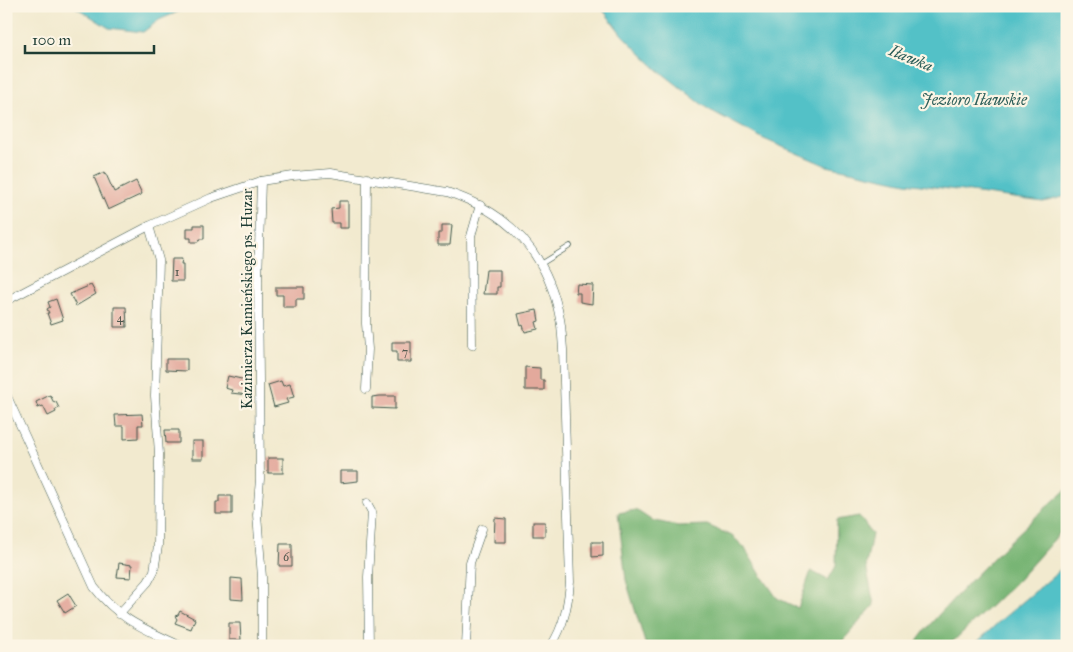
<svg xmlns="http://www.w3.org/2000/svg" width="1073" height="652" viewBox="0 0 1073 652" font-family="'IM FELL Great Primer',serif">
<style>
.forest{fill:#78b574;stroke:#4c7954}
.water{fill:#53c1c7;stroke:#397f7e}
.building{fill:#e3a99c}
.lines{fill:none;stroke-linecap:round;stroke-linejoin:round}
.lane-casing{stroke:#3f574b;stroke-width:5.5}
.street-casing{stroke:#3f574b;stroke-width:9}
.lane{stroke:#fff;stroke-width:4}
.street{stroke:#fff;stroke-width:8}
.labels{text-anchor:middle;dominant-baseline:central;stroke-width:4.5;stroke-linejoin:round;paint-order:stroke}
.number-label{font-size:12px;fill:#50584e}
.street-label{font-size:15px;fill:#1f3d34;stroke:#fcf5e5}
.water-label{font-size:16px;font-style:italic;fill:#2c5e59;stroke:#fcf5e5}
</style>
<rect width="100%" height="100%" fill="#fcf5e5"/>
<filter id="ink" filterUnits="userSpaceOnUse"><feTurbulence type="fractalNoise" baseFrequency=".02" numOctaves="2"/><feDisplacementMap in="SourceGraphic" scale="10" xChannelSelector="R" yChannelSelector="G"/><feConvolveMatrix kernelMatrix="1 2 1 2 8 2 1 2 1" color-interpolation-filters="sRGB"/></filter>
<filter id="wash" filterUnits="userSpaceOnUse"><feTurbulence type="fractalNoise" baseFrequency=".0096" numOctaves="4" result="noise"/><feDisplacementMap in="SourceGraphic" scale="20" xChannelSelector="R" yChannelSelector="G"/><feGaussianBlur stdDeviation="1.12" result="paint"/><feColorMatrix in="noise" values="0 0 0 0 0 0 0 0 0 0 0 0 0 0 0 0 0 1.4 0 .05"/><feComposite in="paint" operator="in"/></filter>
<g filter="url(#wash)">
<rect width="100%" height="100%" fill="#f2eacf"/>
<g class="forest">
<path d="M1067,489V525L1016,582L948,646H914C927,626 945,608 961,591C995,555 1030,521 1067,489Z"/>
<polygon points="636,510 651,520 678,526 707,525 732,536 744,547 761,575 777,598 798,608 811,571 828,580 836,566 837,520 859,516 872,534 866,565 874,605 838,646 646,646 626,580 618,513"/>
</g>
<g class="water">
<polygon points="74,6 191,6 159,20 143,32 109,28"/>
<polygon points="600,6 1067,6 1067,196 1043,202 906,183 827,166 764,139 708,109 658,70 623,36"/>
<polygon points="1067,560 1067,646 973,646 1002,619 1056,574"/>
</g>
<g id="blocks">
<g class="building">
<polygon points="105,172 114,192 136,181 142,194 108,210 94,177"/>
<polygon points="339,201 348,201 348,228 339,228 339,223 332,223 331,209 339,208"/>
<polygon points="194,225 204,225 204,239 200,239 198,242 191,242 191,238 187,238 187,228 194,228"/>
<polygon points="442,225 452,225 450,245 438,245 438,233 442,233"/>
<polygon points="172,259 182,259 181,264 183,264 183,281 171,281"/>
<polygon points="486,270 500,270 500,287 497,287 497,294 483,294"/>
<polygon points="577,284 593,285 592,304 580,302 580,293 576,293"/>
<polygon points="91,285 96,294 76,306 70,294"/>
<polygon points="276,287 304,287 304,299 296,299 296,307 283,307 283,295 276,295"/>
<polygon points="56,299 63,320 51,324 47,313 49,313 47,309 50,307 48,302"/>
<polygon points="114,307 126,307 127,327 114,327"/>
<polygon points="537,310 539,321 536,322 538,329 525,332 523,325 521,326 518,314"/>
<polygon points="392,342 411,342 411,362 397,362 397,351 392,351"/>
<polygon points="166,359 187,359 187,371 166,370"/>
<polygon points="525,367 540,368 540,380 544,380 544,390 525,390"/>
<polygon points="228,376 246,380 245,383 251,384 248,395 231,393 232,390 225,388"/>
<polygon points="281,381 283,386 290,384 294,397 286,399 288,403 274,407 268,385"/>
<polygon points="50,395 54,403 56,402 59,408 55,410 56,412 48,416 43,406 38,408 36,402"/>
<polygon points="380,396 395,396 395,409 372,408 372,397"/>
<polygon points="142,414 143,425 138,425 138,438 124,439 124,426 116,426 115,415"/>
<polygon points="165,430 179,430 179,443 166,443"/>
<rect x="192" y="441" width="11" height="18"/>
<rect x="268" y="458" width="15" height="15"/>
<polygon points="340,471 358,471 358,481 340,483"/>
<polygon points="219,496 232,496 232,514 216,514 216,502 219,502"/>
<polygon points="495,518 506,519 506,542 494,542"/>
<rect x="533" y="522" width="12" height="14"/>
<polygon points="592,542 603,542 603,556 592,557"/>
<polygon points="280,544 292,544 292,566 279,566"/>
<polygon points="119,563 132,565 131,578 117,577"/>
<polygon points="231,578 242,579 243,600 231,599"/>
<polygon points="68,593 76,606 65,613 57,600"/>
<polygon points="180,611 195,619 191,629 175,623 177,619 175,616 178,615"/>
<polygon points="229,623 240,623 241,640 229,640"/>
</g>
</g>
</g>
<g filter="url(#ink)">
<use href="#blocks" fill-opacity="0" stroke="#3f574b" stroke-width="1"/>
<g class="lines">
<defs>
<polyline id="lane" points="541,264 570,246"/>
<g id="street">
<polyline points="261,181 258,281 260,479 257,515 262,577 262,646"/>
<path d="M6,301L149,226L211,198L261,181L293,176L330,173L447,192C509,212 548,254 560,319C562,329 562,339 563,349L570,582C568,605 564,626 551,646"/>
<polyline points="472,345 471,236 480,205"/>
<polyline points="366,389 368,349 366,324 367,178"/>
<path d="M6,394L94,587C119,620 145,629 181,646"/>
<polyline points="367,503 372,512 368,577 369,646"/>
<polyline points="119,614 148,582 154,571 158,546 159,454 155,396 159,260 149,226"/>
<polyline points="466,646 470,563 482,529"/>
</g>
</defs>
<use href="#lane" class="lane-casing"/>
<use href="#street" class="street-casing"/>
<use href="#lane" class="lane"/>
<use href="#street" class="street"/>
</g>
</g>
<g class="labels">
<g class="number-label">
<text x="177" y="272">1</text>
<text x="120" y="318">4</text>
<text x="405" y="352">7</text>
<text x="286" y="557">6</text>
</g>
<g class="street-label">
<text transform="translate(247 299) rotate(-90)">Kazimierza Kamieńskiego ps. Huzar</text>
</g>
<g class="water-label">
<text transform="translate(911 58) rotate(22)">Iławka</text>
<text x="974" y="99">Jezioro Iławskie</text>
</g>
</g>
<rect width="1073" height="652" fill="none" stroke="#fcf5e5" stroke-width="25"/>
<path d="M25 45v8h129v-8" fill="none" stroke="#1f3d34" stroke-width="2.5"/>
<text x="32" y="45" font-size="15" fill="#1f3d34" stroke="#fcf5e5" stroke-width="4" paint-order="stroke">100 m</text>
</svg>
